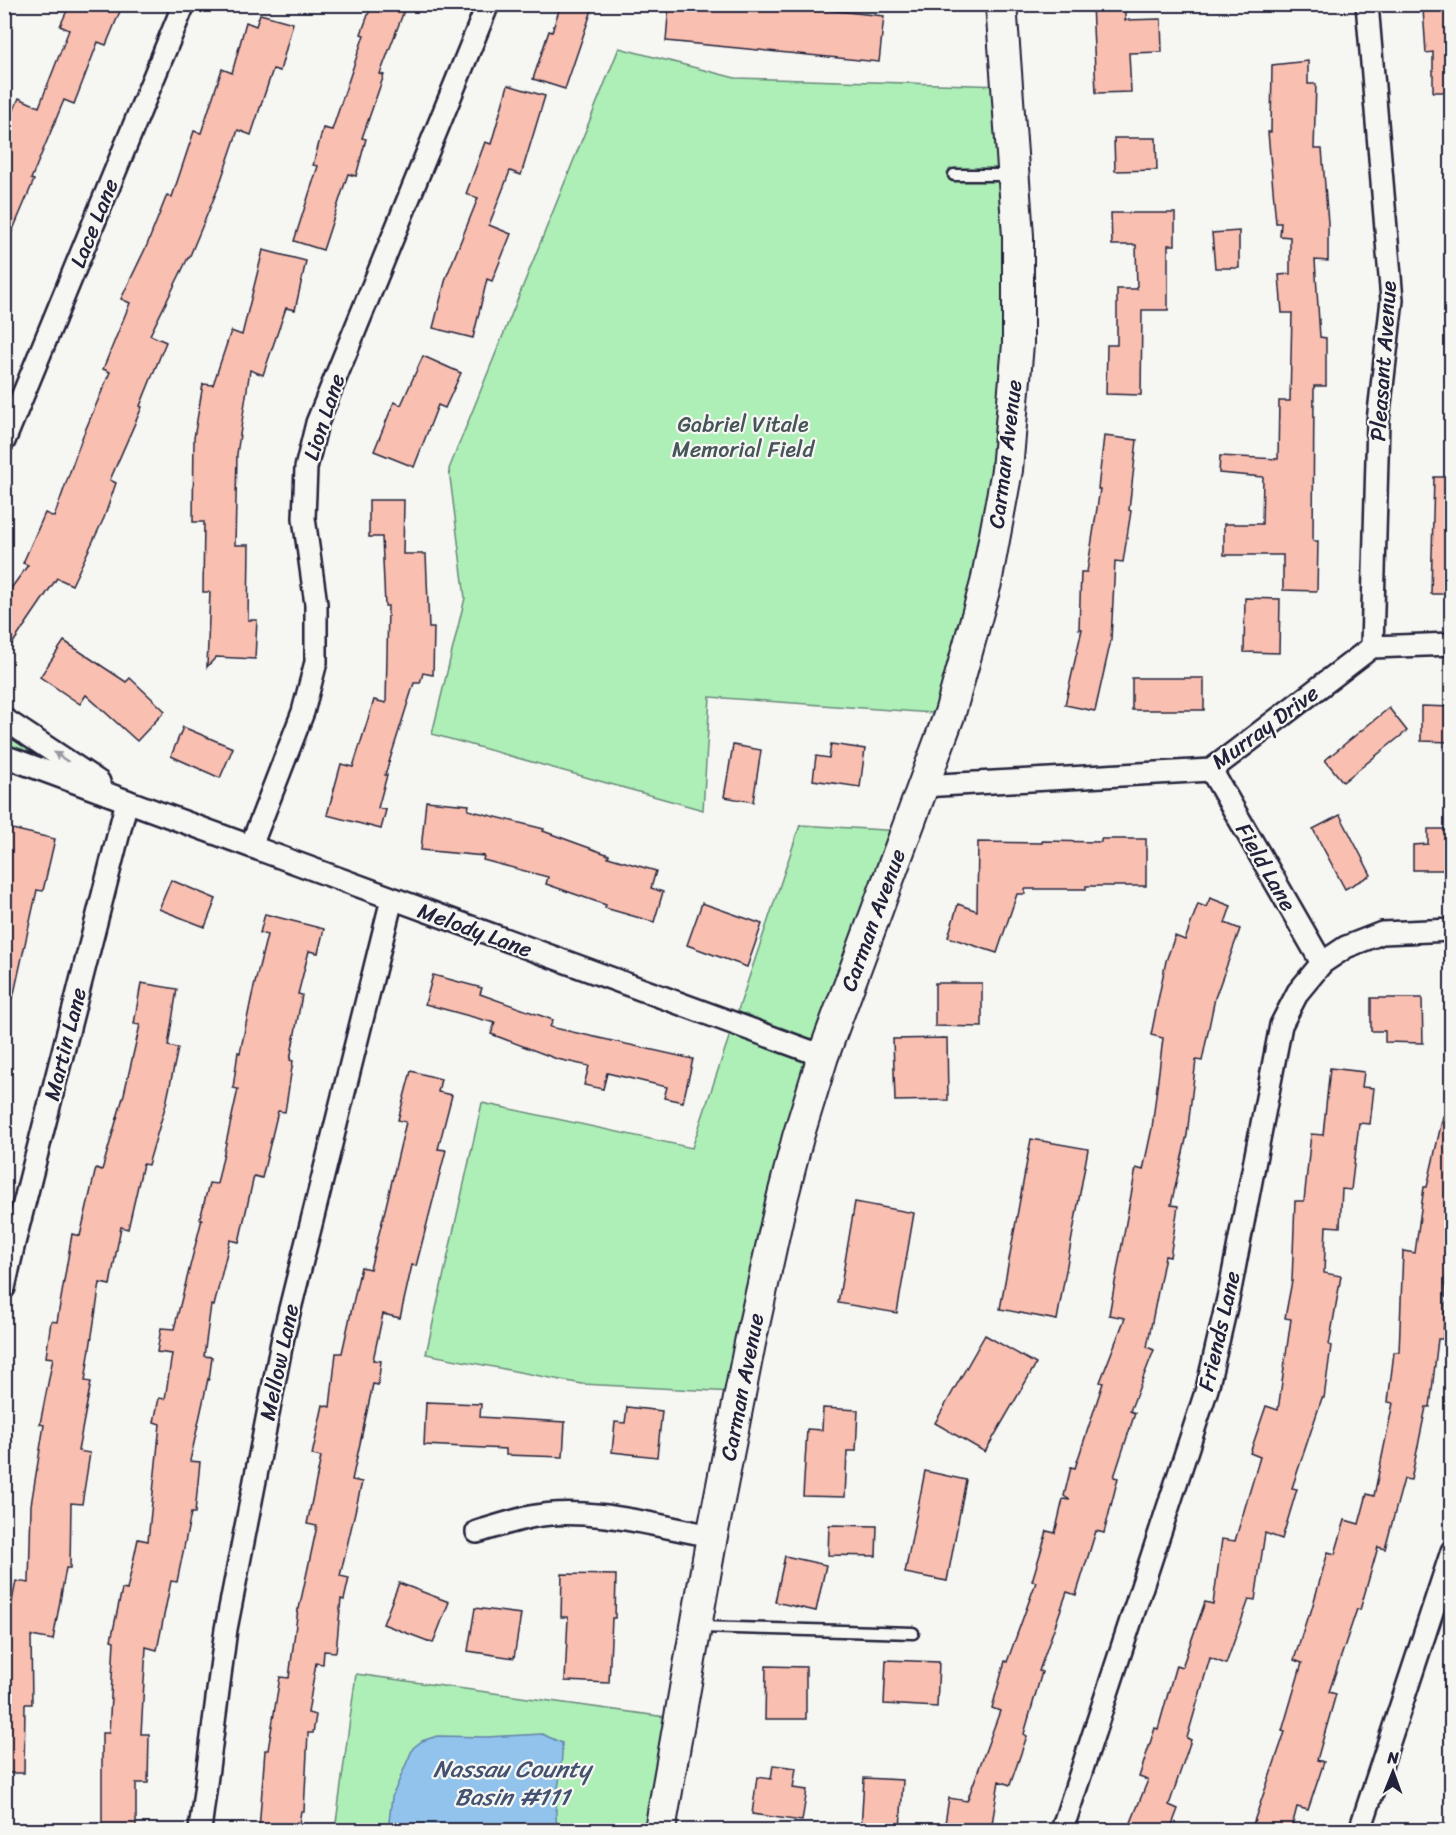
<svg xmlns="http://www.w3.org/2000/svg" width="1456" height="1835" viewBox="0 0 1456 1835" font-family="Sriracha,sans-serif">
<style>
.green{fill:#adefb7;stroke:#688879;stroke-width:1.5}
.water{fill:#91c3ed;stroke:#6583a6;stroke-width:1.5}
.building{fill:#f9bfb1;stroke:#22223b;stroke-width:1.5}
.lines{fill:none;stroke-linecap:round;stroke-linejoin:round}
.lane-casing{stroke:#22223b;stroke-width:15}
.street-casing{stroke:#22223b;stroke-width:26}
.secondary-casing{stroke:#22223b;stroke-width:34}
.lane{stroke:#f6f6f2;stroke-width:10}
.street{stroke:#f6f6f2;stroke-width:21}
.secondary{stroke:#f6f6f2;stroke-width:30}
.oneway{fill:#9797a0}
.labels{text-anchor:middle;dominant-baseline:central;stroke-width:4.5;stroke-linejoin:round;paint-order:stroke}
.street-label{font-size:22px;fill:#22223b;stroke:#f6f6f2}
.park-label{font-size:22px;fill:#45555a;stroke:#f6f6f2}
.water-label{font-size:24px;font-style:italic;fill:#435270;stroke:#f6f6f2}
</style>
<rect width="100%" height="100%" fill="#f6f6f2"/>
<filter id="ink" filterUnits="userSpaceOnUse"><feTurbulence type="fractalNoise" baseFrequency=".0167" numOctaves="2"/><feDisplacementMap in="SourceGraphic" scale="12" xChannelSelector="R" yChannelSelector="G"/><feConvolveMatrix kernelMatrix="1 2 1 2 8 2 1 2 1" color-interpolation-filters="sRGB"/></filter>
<g filter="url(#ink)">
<g class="green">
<polygon points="619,48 735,78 1005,86 1013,235 1001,475 946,714 710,697 703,810 432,734 465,598 449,469"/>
<polygon points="5,723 108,791 5,753"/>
<polygon points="800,825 901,831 734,1392 582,1384 426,1354 482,1103 692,1148"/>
<polygon points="356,1674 680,1719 660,1830 335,1830"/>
</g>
<path class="water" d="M542,1734L562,1743C564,1772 551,1805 558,1830H388L392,1797L413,1748L422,1741L437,1736L487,1737Z"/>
<g class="building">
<polygon points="70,4 123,4 106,45 98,42 74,104 64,100 31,179 34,180 4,251 4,133 19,98 39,107 69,30 60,26"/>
<polygon points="372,4 387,4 404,11 380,74 384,75 362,138 366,139 356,176 348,174 323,250 294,241 318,166 313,165 323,128 332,130 364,35 361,34"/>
<polygon points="561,4 594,4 565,89 533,79 549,31 552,32"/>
<polygon points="669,4 770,4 884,16 879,62 666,41"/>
<polygon points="1092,4 1125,4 1125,20 1161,19 1162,52 1129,53 1131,92 1096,93"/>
<polygon points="1452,7 1452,92 1433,92 1433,52 1426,53 1423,9"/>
<polygon points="260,14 293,23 280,71 273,69 251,135 238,130 219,186 189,258 188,258 150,335 166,342 140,406 142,407 110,480 116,483 104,518 72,585 57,578 4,656 4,598 28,565 23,563 45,513 54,517 82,438 110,372 103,369 130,303 121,299 147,245 167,195 172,197 194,131 201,133 222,69 232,73 246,22 256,26"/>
<polygon points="1308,61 1308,84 1316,84 1314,149 1322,149 1328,223 1328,261 1315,260 1320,337 1326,338 1326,386 1314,386 1313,541 1318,541 1317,591 1283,590 1283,555 1224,555 1224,524 1262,524 1263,477 1219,473 1220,456 1278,459 1279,401 1290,401 1292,313 1282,313 1279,275 1290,274 1290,237 1280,236 1281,223 1276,223 1268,132 1271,132 1272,65"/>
<polygon points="508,85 545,96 521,175 510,171 489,225 511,234 492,281 487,279 473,338 433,328 446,278 478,198 466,194 485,142 491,144"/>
<polygon points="1114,138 1156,138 1157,170 1115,171"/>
<polygon points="1111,213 1175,213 1175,245 1168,245 1168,310 1142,310 1141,395 1106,394 1107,345 1117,345 1117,289 1137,289 1136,245 1112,245"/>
<polygon points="1239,231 1239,268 1215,268 1212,233"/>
<polygon points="263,250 306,261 295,310 286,308 263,375 250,370 237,454 235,545 249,545 248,620 257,620 255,659 216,657 207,667 210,592 203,592 204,522 193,522 194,438 203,384 213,385 231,331 242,335"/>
<polygon points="423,356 461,373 445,408 438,405 414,467 374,451 394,402 401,405"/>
<polygon points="1104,436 1137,440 1129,510 1131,511 1123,562 1115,561 1111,640 1095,711 1065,705 1082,629 1079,629 1081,572 1087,572 1100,489 1098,489"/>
<polygon points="1434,477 1452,477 1452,594 1431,594"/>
<polygon points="369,500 404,500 403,554 426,554 429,628 434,628 433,675 423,673 420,683 414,683 385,775 387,775 378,808 386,810 381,829 327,815 341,764 353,767 374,700 386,703 388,606 385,606 382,537 369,537"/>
<polygon points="1245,598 1280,599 1279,653 1244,652"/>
<polygon points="64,641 126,682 130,678 165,711 137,741 86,695 80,704 40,677"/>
<rect x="1132" y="678" width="72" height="32"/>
<polygon points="1421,706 1452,707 1452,742 1421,741"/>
<polygon points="1389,708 1407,731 1343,782 1325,760"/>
<polygon points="183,727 233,748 220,778 171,756"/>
<polygon points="831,744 865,749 860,787 813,780 816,756 829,758"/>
<polygon points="733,745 761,750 753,802 724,797"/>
<polygon points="426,801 469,805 468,810 544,829 543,831 609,855 608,857 656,871 651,888 663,892 654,922 605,908 606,905 546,884 548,877 483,860 484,856 421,850"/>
<polygon points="1340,815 1371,875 1345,889 1313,829"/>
<polygon points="8,828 55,839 43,891 37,890 13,998 4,997 4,844"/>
<polygon points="1428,829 1450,829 1452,870 1413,870 1413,845 1428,844"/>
<polygon points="1101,839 1146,839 1146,886 1086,886 1086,889 1025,889 1025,894 1017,894 997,953 948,937 958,904 977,911 978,842 1042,843 1042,841 1101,842"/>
<polygon points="171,880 216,899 205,927 159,909"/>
<polygon points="1210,898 1231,906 1225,923 1240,929 1215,998 1202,1061 1196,1060 1187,1135 1171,1205 1178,1206 1170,1257 1165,1256 1147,1347 1154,1350 1130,1411 1135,1413 1114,1477 1118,1478 1104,1533 1096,1531 1076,1595 1067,1592 1039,1671 1042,1672 1024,1734 1027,1736 1010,1785 999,1781 991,1830 944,1830 949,1798 967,1801 1000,1711 992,1708 1005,1661 1007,1662 1036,1582 1032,1581 1047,1531 1055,1533 1063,1499 1070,1500 1064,1496 1071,1467 1075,1468 1103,1383 1100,1382 1125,1318 1109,1315 1136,1168 1143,1170 1152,1128 1163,1038 1151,1035 1166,961 1175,936 1185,940 1198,904 1206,907"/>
<polygon points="702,903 762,924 747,967 687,945"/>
<polygon points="265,914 324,929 318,953 309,951 298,994 302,995 290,1060 293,1061 285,1112 278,1111 262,1178 254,1176 239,1242 230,1240 214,1306 211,1305 204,1356 212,1357 209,1380 208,1379 190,1461 200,1462 195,1513 191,1513 177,1582 171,1581 157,1650 146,1647 141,1734 149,1734 148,1783 136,1783 136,1830 102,1830 102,1733 109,1733 114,1641 111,1640 122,1589 127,1590 138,1539 148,1541 160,1424 154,1422 159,1398 165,1399 172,1354 157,1352 161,1328 174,1329 202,1219 200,1219 209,1183 217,1184 238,1089 233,1088 238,1052 240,1053 252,995 267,935 260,933"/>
<polygon points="433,975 482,988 480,994 553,1020 550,1027 693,1059 683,1102 664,1098 667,1087 607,1073 603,1089 584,1085 589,1066 557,1059 491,1034 495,1023 425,1004"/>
<polygon points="141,983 177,989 168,1046 178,1048 166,1104 148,1165 143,1164 128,1229 121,1227 110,1285 100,1283 85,1381 91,1382 78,1451 90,1453 82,1504 71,1503 70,1568 66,1568 53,1640 31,1636 32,1704 25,1704 24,1773 4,1773 4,1642 16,1581 29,1583 31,1505 44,1425 40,1424 53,1358 46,1357 51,1321 57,1322 72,1234 80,1236 96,1168 102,1170 124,1094 140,1025 134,1024"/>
<polygon points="935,983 982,983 982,1027 935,1026"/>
<polygon points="1371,998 1422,998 1423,1043 1385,1042 1385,1031 1371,1031"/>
<polygon points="947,1038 948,1100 895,1101 893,1039"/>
<polygon points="1330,1068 1364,1072 1362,1087 1374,1088 1370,1124 1359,1123 1351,1190 1342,1189 1340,1227 1326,1226 1324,1273 1341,1276 1329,1345 1331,1346 1324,1398 1322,1398 1292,1488 1297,1489 1282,1539 1265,1533 1255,1600 1249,1599 1226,1664 1210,1658 1187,1738 1191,1740 1169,1805 1178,1809 1170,1830 1128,1830 1148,1780 1139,1777 1155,1728 1158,1729 1176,1665 1182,1667 1205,1602 1213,1604 1222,1539 1235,1541 1260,1457 1250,1453 1266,1406 1278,1410 1291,1319 1285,1318 1292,1281 1295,1201 1304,1201 1311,1134 1323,1135"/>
<polygon points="411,1071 441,1079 438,1092 452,1095 438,1149 446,1150 416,1266 412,1265 400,1318 383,1314 373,1360 381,1361 378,1385 373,1384 352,1480 362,1482 340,1576 349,1578 344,1600 341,1599 336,1652 324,1651 323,1664 316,1663 308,1713 316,1715 313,1733 308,1733 304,1811 301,1811 298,1830 259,1830 265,1750 268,1750 280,1677 289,1678 298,1609 299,1609 317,1526 307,1524 321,1457 312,1455 323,1405 330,1407 336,1353 342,1353 361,1267 370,1269 386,1206 406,1122 398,1120"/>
<polygon points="1443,1116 1452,1117 1452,1236 1446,1279 1443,1339 1438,1339 1430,1407 1426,1407 1411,1480 1404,1479 1385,1549 1378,1547 1360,1610 1357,1609 1329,1692 1336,1694 1317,1760 1324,1762 1308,1810 1297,1807 1291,1830 1251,1830 1285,1732 1282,1731 1302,1663 1294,1660 1308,1615 1310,1615 1328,1552 1335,1554 1345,1520 1359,1524 1367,1494 1374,1496 1393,1403 1388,1402 1394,1352 1399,1352 1403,1251 1415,1253 1424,1187 1427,1187"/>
<polygon points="1031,1139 1088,1149 1057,1320 1000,1309"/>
<polygon points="855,1202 914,1213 897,1313 838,1303"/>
<polygon points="985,1335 1036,1364 985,1452 935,1423"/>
<polygon points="426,1402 481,1404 480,1417 565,1422 563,1457 506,1455 506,1449 424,1445"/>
<polygon points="627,1407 662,1411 657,1457 612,1452 615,1422 625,1423"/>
<polygon points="823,1408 858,1410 856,1451 847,1451 845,1497 803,1496 807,1429 822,1430"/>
<polygon points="925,1471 966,1480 947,1581 905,1573"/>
<polygon points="829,1525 877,1526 876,1556 828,1555"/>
<polygon points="785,1556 826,1565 816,1611 775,1602"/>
<polygon points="562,1574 616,1575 615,1618 612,1618 609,1683 565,1681 568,1617 561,1617"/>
<polygon points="399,1583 449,1602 433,1643 383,1624"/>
<polygon points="475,1608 521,1614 514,1658 468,1651"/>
<polygon points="886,1660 939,1662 937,1707 884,1704"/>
<polygon points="766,1666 806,1667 806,1719 765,1719"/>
<polygon points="773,1765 796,1768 793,1788 807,1790 802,1821 752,1814 757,1777 771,1779"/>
<polygon points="864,1778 903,1780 900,1830 861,1830"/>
</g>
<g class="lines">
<defs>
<g id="lane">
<polyline points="954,175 1010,175"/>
<polyline points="699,1627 913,1633"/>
</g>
<g id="street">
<polyline points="1367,4 1392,300 1378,421 1372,647"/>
<polyline points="4,441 184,4"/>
<polyline points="4,719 99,782"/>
<polyline points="4,756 823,1056"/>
<polyline points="1211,770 1322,963"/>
<polyline points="922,786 1211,770 1372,647 1452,644"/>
<polyline points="251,846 303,712 316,662 316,604 304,518 306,468 317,423 488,4"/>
<polyline points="4,1288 14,1243 127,801"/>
<path d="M477,1532C494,1527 512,1521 530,1517C587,1505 656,1526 712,1536"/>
<polyline points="200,1830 226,1629 283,1337 392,899"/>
<polyline points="1062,1830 1207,1389 1230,1290 1281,1025 1298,992 1322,963 1346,947 1382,933 1452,930"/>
<polyline points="1360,1830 1452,1551"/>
</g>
<polyline id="secondary" points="660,1830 712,1536 750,1343 780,1207 798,1137 823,1056 950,713 986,583 1007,470 1018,344 1018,236 1001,4"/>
</defs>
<use href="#lane" class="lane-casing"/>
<use href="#street" class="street-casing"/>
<use href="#secondary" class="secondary-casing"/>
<use href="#lane" class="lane"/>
<use href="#street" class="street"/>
<use href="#secondary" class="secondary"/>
</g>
<defs><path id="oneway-solid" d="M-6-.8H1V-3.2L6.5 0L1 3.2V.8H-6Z" transform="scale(1.5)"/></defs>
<use class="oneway" href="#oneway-solid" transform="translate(61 757) rotate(-146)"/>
</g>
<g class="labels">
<g class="street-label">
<text transform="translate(94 223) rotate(-68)">Lace Lane</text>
<text transform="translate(1383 361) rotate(-86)">Pleasant Avenue</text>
<text transform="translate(324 417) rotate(-72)">Lion Lane</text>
<text transform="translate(1005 454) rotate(-83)">Carman Avenue</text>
<text transform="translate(1265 727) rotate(-36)">Murray Drive</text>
<text transform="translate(1266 867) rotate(60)">Field Lane</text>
<text transform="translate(873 920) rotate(-70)">Carman Avenue</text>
<text transform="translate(475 930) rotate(20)">Melody Lane</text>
<text transform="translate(65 1044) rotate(-76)">Martin Lane</text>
<text transform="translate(1219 1331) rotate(-77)">Friends Lane</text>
<text transform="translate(279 1362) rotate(-78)">Mellow Lane</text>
<text transform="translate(742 1387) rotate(-79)">Carman Avenue</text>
</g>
<g class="park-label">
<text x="743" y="424">Gabriel Vitale<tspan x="743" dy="25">Memorial Field</tspan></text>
</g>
<g class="water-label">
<text x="512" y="1769">Nassau County<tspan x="512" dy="28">Basin #111</tspan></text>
</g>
</g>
<rect width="1456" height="1835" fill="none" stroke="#f6f6f2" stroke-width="24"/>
<rect x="12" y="12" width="1432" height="1811" fill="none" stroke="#22223b" stroke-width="2" filter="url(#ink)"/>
<g transform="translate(1393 1772) rotate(1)" stroke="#f6f6f2" stroke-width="4.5" paint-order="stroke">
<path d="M0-4.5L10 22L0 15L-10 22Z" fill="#22223b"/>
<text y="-9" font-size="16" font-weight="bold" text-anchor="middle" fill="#22223b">N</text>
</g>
</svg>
